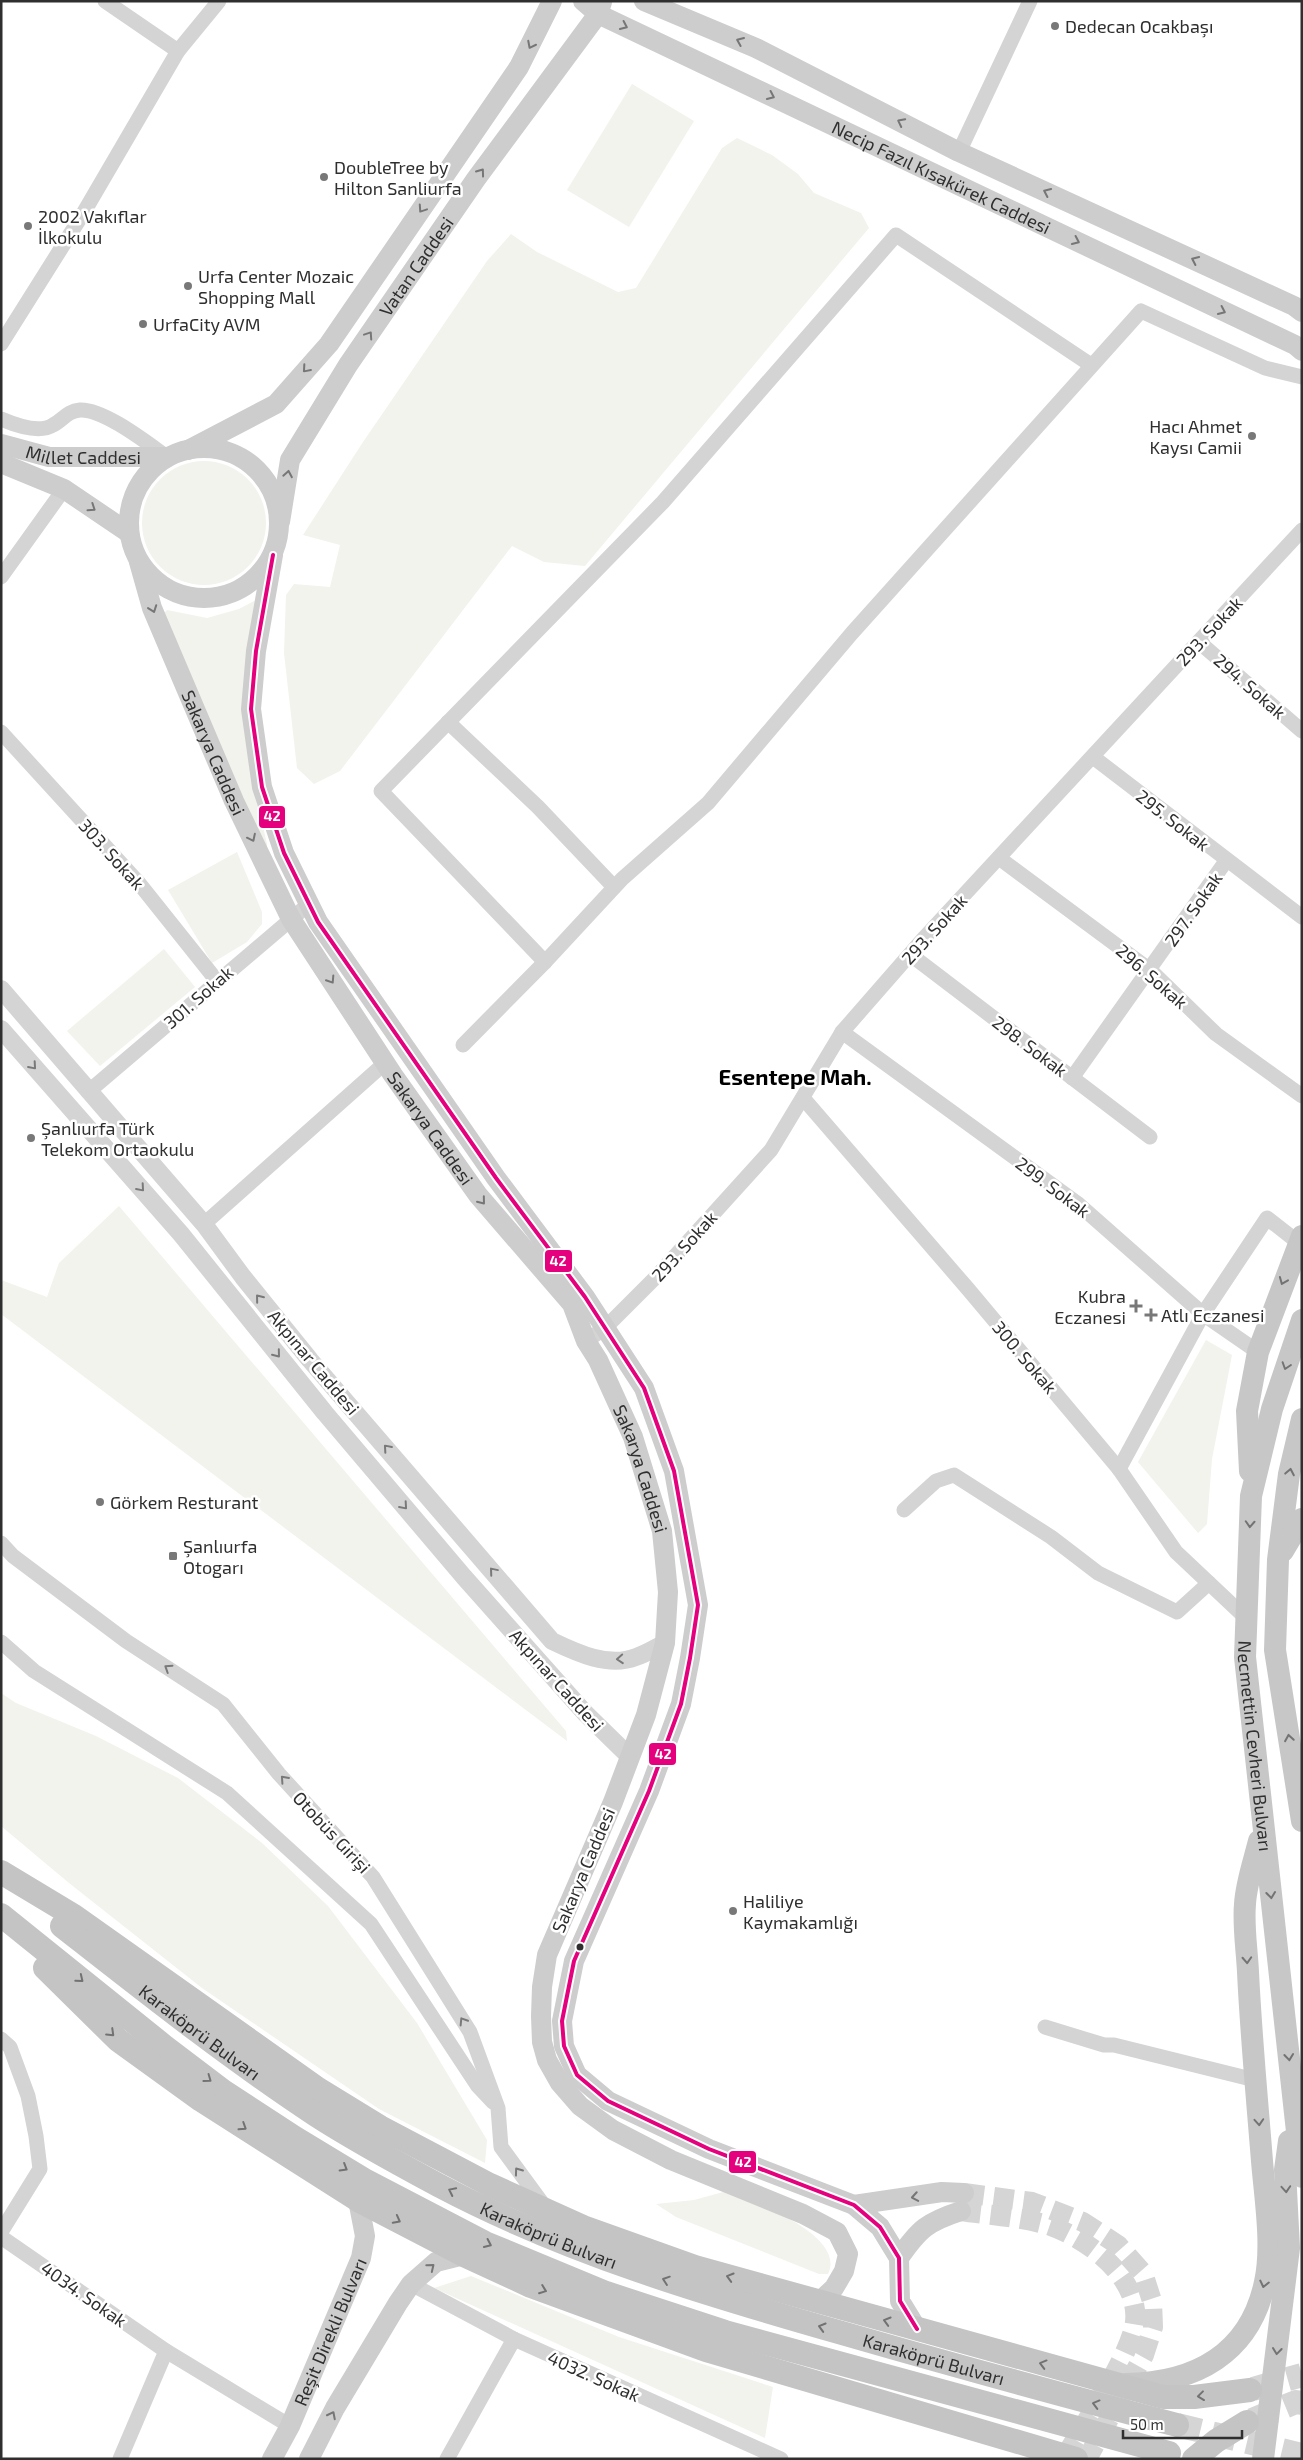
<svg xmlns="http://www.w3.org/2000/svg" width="1303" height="2460" viewBox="0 0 1303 2460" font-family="'Exo 2',sans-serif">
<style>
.green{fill:#f2f3ed}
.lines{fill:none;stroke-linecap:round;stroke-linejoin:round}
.secondary-tunnel{stroke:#d5d5d5;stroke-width:20;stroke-dasharray:20 10;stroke-linecap:butt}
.trunk-tunnel{stroke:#d5d5d5;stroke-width:24;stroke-dasharray:24 12;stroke-linecap:butt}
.minor{stroke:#d4d4d4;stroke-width:15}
.tertiary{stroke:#d4d4d4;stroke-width:18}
.secondary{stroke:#cdcdcd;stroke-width:20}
.primary{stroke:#c7c7c7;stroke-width:22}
.trunk{stroke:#c4c4c4;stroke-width:24}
.bus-1-casing{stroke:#fff;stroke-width:8}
.bus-1{stroke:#e5007d;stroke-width:4}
.oneway{stroke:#767676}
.oneway2{stroke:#797979}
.oneway3{stroke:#737373}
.oneway4{stroke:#727272}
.poi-dot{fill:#787878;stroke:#fff;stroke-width:2}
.bus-dot{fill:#2f2f2f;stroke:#fff;stroke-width:2}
.labels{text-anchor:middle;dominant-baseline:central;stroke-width:5;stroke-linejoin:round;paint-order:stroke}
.poi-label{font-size:18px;fill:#2f2f2f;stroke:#fff;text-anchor:start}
.street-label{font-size:18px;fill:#2f2f2f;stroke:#fff}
.district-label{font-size:22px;font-weight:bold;fill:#000;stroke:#fff}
.line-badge{stroke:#fff;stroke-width:2}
.badge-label{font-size:14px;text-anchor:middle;font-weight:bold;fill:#fff}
</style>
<rect width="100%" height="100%" fill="#fff"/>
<g class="green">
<polygon points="632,84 694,121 629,227 567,190"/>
<polygon points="737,138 772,155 798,174 814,193 861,213 869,228 585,566 544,562 512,546 340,771 314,784 297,768 284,653 286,595 294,584 330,587 340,545 303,535 363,442 487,261 511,234 537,252 618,292 636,288 722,148"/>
<circle cx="204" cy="523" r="62"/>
<polygon points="256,600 251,775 267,844 266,853 164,613 167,610 207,618 239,609"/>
<polygon points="237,852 262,912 262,924 247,942 212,963 168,890"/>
<polygon points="164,949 195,987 100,1066 67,1031"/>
<polygon points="119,1206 566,1731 567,1741 1,1314 1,1280 47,1297 59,1263"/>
<polygon points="1206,1340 1232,1355 1212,1459 1207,1524 1198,1533 1138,1462"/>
<polygon points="1,1693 16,1703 96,1736 178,1778 262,1843 328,1906 417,2023 487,2140 485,2163 379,2109 202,1988 69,1883 1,1826"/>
<path d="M727,2191C753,2201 847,2235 828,2274H819L676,2217L656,2204L694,2200Z"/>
<polygon points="471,2276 619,2337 773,2387 765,2438 434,2288"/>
</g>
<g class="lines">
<g class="secondary-tunnel">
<polyline points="964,2193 1032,2202 1083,2222 1118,2245 1143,2273 1152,2301 1153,2327 1144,2355 1087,2459"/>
<path d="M961,2211C989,2215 1020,2217 1048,2225C1087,2238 1145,2280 1134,2328C1123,2368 1085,2421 1064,2459"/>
</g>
<g class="trunk-tunnel">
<polyline points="1253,2389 1302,2375"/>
<polyline points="1252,2420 1296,2402 1302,2403"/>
<polyline points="1177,2425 1302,2455"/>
</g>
<g class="minor">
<polyline points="105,1 178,51"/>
<polyline points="959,152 1030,1"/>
<polyline points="1,344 84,212 178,51 219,1"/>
<path d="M1,419C15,425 39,434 53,425C63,420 67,411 80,410C104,409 147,443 167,457"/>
<polyline points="1,577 64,489"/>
<polyline points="1199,642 1302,731"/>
<polyline points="448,722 538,807 614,887"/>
<polyline points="1,732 138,882 217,981"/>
<polyline points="1093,757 1302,917"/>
<polyline points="999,858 1150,970 1216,1034 1302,1096"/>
<polyline points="911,955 1150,1137"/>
<polyline points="545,962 381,791 663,502 896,235 1091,365"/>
<polyline points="842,1032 1077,1203 1203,1314 1258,1352"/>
<polyline points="463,1045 545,962 622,879 708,803 852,633 1141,311 1265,368 1302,377"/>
<polyline points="1072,1078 1226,861"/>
<polyline points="88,1092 309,904"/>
<polyline points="803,1098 968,1289 1119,1469 1176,1552 1245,1617"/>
<polyline points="204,1224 385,1063"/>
<polyline points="586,1341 605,1328 656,1277 771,1150 842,1032 925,937 1302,530"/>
<polyline points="1119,1469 1203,1314 1267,1218 1299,1243"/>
<polyline points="904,1510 936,1481 954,1475 1051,1537 1098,1573 1177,1612 1209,1583"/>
<polyline points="1,1543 13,1556 126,1641 223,1704 279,1774 373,1877 470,2032 498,2108 501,2147 545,2207"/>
<polyline points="1,1642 34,1671 227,1793 371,1924 477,2085 493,2102"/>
<polyline points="1045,2027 1104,2045 1114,2045 1251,2079 1255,2075"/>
<polyline points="1,2039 10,2047 28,2096 36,2136 40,2169 1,2232"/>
<polyline points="1,2237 166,2351 290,2426"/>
<polyline points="411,2284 514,2339 781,2459"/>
<polyline points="120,2459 166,2351"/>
<polyline points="447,2459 514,2339"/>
</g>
<g class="tertiary">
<path d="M1,989L204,1224L243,1277L310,1360L552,1641C577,1653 609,1668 636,1657C646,1654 655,1648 665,1643"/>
<polyline points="1,1029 181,1234 325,1413 464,1577 585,1713 630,1757"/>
</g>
<g class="secondary">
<path id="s1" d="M583,1L598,14L1295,345L1302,351"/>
<polyline points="644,1 756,48 959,152 1294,306 1302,312"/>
<path id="s2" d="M1,444L49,457H167"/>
<circle cx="204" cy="523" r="75"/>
<polyline points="188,450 276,404 329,344 519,67 552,1"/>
<polyline points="1,463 64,489 129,533"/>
<path id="s3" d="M280,522L290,460L348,365L476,179L598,14L602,2"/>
<polyline points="273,555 256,651 251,709 262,787 284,853 318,922 496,1178 585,1297 644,1388 674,1471 698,1605 690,1658 681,1704 649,1791 574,1961 562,2021 564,2046 577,2075 608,2101 709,2149 854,2205 880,2227 899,2258 900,2301 917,2329"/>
<path id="s4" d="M139,562L152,608L234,801L291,919L393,1075L478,1195L572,1304L586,1341L598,1360L633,1437L662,1531L668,1592L665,1643L646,1715L613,1802L547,1955L542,1987L541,2016L542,2042L547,2060L560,2083L580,2106L613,2130L671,2160L803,2214L837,2232L848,2254L844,2271L834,2288L819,2302"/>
<polyline points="854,2205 942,2192 964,2193"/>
<path d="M899,2258C919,2229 927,2222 961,2211"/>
<path id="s5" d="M272,2459L290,2426L361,2258L365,2236L358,2200"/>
<polyline points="309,2459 335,2408 398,2303 411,2284 436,2262 464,2255"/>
</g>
<g class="primary">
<path id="s6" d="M1302,1320L1272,1409L1251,1496L1245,1657L1302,2177"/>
<polyline points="1302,1419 1289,1474 1278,1560 1275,1650 1302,1821"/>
<polyline points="1250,1471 1247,1411 1258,1352 1302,1236"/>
<polyline points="1283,1551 1302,1519"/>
<path d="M1126,2384C1195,2383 1250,2354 1265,2282C1273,2246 1265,2198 1262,2161C1257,2098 1251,2035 1248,1972C1247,1950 1243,1926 1245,1904C1246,1884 1254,1861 1259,1841"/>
<polyline points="1263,2459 1289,2248 1285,2170 1289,2141"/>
</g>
<g class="trunk">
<polyline points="1,1872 74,1916 318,2089 380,2127 490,2185 583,2227 695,2267 1163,2397 1194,2397 1250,2390"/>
<polyline points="1,1915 165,2047 223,2091 295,2138 366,2181 485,2243 606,2293 725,2332 1169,2453"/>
<path id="s7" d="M62,1926C145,1991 228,2057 316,2115C356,2141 399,2164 440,2186C567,2253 705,2294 842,2333C953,2365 1065,2396 1177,2425"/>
<polyline points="45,1968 118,2040 201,2100 358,2200 464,2255 531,2286 706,2350 1076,2459"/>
<polyline points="1194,2459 1216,2441 1247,2422"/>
</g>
<defs>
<polyline id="bus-1" points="273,555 256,651 251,709 262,787 284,853 318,922 496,1178 585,1297 644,1388 674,1471 698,1605 690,1658 681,1704 649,1791 574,1961 562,2021 564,2046 577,2075 608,2101 709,2149 854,2205 880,2227 899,2258 900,2301 917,2329"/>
</defs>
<use href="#bus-1" class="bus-1-casing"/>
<use href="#bus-1" class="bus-1"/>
</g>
<defs><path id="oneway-chevron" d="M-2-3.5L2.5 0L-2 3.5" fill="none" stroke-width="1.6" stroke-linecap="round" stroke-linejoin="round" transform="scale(1.25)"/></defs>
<g class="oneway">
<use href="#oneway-chevron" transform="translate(624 26) rotate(25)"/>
<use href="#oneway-chevron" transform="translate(740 41) rotate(-157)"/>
<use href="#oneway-chevron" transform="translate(531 45) rotate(117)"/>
<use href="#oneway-chevron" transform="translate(771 96) rotate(25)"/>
<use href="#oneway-chevron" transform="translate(901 122) rotate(-153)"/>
<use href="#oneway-chevron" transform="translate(481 172) rotate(-54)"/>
<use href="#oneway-chevron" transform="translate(1047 192) rotate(-155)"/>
<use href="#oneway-chevron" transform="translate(422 209) rotate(124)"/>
<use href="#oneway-chevron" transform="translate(1076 241) rotate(25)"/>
<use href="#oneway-chevron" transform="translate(1195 260) rotate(-155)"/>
<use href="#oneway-chevron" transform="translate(1222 311) rotate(25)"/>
<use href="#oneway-chevron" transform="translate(369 335) rotate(-56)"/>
<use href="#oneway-chevron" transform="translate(306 369) rotate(131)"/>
<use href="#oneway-chevron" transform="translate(288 474) rotate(-80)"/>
<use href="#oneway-chevron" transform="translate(92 508) rotate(34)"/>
<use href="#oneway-chevron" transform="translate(153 609) rotate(70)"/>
<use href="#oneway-chevron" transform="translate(252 838) rotate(64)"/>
<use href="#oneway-chevron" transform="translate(331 980) rotate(57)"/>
<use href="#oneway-chevron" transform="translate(482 1201) rotate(51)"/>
<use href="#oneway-chevron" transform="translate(915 2197) rotate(170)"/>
<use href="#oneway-chevron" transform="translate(431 2267) rotate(-39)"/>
<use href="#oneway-chevron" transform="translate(332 2415) rotate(-63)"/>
</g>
<g class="oneway2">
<use href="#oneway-chevron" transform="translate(33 1066) rotate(49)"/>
<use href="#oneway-chevron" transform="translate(141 1188) rotate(49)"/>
<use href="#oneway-chevron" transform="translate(259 1298) rotate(-129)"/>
<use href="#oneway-chevron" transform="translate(277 1354) rotate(51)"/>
<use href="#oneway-chevron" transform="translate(387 1448) rotate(-131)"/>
<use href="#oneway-chevron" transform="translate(404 1506) rotate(49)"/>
<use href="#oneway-chevron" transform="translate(493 1571) rotate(-130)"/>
<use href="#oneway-chevron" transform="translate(620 1659) rotate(176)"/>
<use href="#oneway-chevron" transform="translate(168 1668) rotate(-147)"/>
<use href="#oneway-chevron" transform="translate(284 1779) rotate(-132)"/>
<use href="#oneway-chevron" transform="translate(463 2021) rotate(-122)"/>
<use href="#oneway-chevron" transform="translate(518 2171) rotate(-126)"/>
</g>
<g class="oneway3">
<use href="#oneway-chevron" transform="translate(1283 1281) rotate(112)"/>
<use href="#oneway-chevron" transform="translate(1286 1366) rotate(108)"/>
<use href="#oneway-chevron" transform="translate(1290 1472) rotate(-79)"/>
<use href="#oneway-chevron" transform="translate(1250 1524) rotate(93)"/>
<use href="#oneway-chevron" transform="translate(1289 1738) rotate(-99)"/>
<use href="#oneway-chevron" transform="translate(1271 1895) rotate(83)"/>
<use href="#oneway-chevron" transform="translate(1247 1960) rotate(87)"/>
<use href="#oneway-chevron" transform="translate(1289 2057) rotate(84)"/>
<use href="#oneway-chevron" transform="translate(1259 2122) rotate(86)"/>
<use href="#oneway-chevron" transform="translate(1286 2189) rotate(86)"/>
<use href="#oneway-chevron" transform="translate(1264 2284) rotate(103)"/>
<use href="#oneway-chevron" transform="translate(1277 2351) rotate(97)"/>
</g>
<g class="oneway4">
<use href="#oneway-chevron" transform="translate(80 1979) rotate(39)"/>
<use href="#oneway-chevron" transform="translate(111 2033) rotate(44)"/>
<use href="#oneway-chevron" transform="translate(208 2079) rotate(36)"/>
<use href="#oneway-chevron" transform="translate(243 2127) rotate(33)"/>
<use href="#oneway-chevron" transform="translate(344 2168) rotate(31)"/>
<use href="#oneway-chevron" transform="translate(452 2191) rotate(-154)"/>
<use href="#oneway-chevron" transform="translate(397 2220) rotate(28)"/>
<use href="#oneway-chevron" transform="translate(488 2244) rotate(25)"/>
<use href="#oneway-chevron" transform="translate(730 2277) rotate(-164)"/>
<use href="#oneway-chevron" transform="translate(666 2280) rotate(-161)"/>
<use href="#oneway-chevron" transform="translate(543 2290) rotate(21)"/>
<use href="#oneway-chevron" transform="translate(887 2321) rotate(-164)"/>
<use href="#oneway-chevron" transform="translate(822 2327) rotate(-164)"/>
<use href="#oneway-chevron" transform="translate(1043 2364) rotate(-165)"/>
<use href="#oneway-chevron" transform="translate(1201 2396) rotate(173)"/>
<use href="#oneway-chevron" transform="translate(1096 2404) rotate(-165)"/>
</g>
<g class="poi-dot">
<circle cx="1055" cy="26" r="5"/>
<circle cx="324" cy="177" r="5"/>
<circle cx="28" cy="226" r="5"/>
<circle cx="188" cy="286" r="5"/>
<circle cx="143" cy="324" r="5"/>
<circle cx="1252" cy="436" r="5"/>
<circle cx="31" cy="1138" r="5"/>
<path d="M1133.5 1298.5h5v5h5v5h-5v5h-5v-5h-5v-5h5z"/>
<path d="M1148.5 1307.5h5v5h5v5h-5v5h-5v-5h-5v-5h5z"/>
<circle cx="100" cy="1502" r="5"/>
<rect x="168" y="1551" width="10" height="10" rx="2.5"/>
<circle cx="733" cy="1911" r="5"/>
</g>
<circle class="bus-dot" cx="580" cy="1947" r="4.5"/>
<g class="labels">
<g class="poi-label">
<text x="1065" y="26">Dedecan Ocakbaşı</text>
<text x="334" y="167">DoubleTree by<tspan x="334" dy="21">Hilton Sanliurfa</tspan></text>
<text x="38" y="216">2002 Vakıflar<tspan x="38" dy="21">İlkokulu</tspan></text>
<text x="198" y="276">Urfa Center Mozaic<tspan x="198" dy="21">Shopping Mall</tspan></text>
<text x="153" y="324">UrfaCity AVM</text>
<text x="1242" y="426" text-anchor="end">Hacı Ahmet<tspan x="1242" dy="21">Kaysı Camii</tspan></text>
<text x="41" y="1128">Şanlıurfa Türk<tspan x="41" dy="21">Telekom Ortaokulu</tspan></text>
<text x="1126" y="1296" text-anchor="end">Kubra<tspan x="1126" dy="21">Eczanesi</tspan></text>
<text x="1161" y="1315">Atlı Eczanesi</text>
<text x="110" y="1502">Görkem Resturant</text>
<text x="183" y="1546">Şanlıurfa<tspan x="183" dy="21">Otogarı</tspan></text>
<text x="743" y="1901">Haliliye<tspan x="743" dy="21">Kaymakamlığı</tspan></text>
</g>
<g class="street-label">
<text stroke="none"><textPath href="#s1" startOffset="400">Necip Fazıl Kısakürek Caddesi</textPath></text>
<text stroke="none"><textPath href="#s3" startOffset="294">Vatan Caddesi</textPath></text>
<text stroke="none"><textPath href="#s2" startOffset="84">Millet Caddesi</textPath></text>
<text transform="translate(1209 631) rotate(-47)">293. Sokak</text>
<text transform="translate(1250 686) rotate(41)">294. Sokak</text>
<text stroke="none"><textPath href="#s4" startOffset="205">Sakarya Caddesi</textPath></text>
<text transform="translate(1173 820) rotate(38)">295. Sokak</text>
<text transform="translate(112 854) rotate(48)">303. Sokak</text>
<text transform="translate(1193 909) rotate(-55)">297. Sokak</text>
<text transform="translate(934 929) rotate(-48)">293. Sokak</text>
<text transform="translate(1152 976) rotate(41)">296. Sokak</text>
<text transform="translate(198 997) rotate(-41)">301. Sokak</text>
<text transform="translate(1030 1046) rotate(37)">298. Sokak</text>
<text stroke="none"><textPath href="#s4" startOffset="640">Sakarya Caddesi</textPath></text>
<text transform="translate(1053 1187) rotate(37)">299. Sokak</text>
<text transform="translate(684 1246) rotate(-48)">293. Sokak</text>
<text transform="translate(1025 1357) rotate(50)">300. Sokak</text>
<text transform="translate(314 1362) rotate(50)">Akpınar Caddesi</text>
<text stroke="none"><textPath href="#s4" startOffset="1045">Sakarya Caddesi</textPath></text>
<text transform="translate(557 1680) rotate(48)">Akpınar Caddesi</text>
<text stroke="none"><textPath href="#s6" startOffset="434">Necmettin Cevheri Bulvarı</textPath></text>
<text transform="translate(332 1832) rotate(47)">Otobüs Girişi</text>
<text transform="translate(583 1870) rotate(-67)">Sakarya Caddesi</text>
<text stroke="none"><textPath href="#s7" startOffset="174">Karaköprü Bulvarı</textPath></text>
<text stroke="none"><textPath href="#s7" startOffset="579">Karaköprü Bulvarı</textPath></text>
<text transform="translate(84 2294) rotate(35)">4034. Sokak</text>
<text stroke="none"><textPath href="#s5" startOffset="140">Reşit Direkli Bulvarı</textPath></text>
<text stroke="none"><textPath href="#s7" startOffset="984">Karaköprü Bulvarı</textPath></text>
<text transform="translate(594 2376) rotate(24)">4032. Sokak</text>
</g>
<g class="district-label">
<text x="795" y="1076">Esentepe Mah.</text>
</g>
</g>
<g class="line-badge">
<rect x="258" y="805" width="28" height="24" rx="5" fill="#e5007d"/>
<rect x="544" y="1249" width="29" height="24" rx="5" fill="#e5007d"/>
<rect x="648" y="1742" width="29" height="24" rx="5" fill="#e5007d"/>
<rect x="728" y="2150" width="29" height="24" rx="5" fill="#e5007d"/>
</g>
<g class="badge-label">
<text x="272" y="821">42</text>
<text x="558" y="1266">42</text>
<text x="663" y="1759">42</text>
<text x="743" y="2167">42</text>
</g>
<rect width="1303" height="2460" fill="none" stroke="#2f2f2f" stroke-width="5"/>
<path d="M1123 2430v8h119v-8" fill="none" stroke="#2f2f2f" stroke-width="2.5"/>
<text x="1130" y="2430" font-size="15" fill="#2f2f2f" stroke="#ffffff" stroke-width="4" paint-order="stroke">50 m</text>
</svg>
